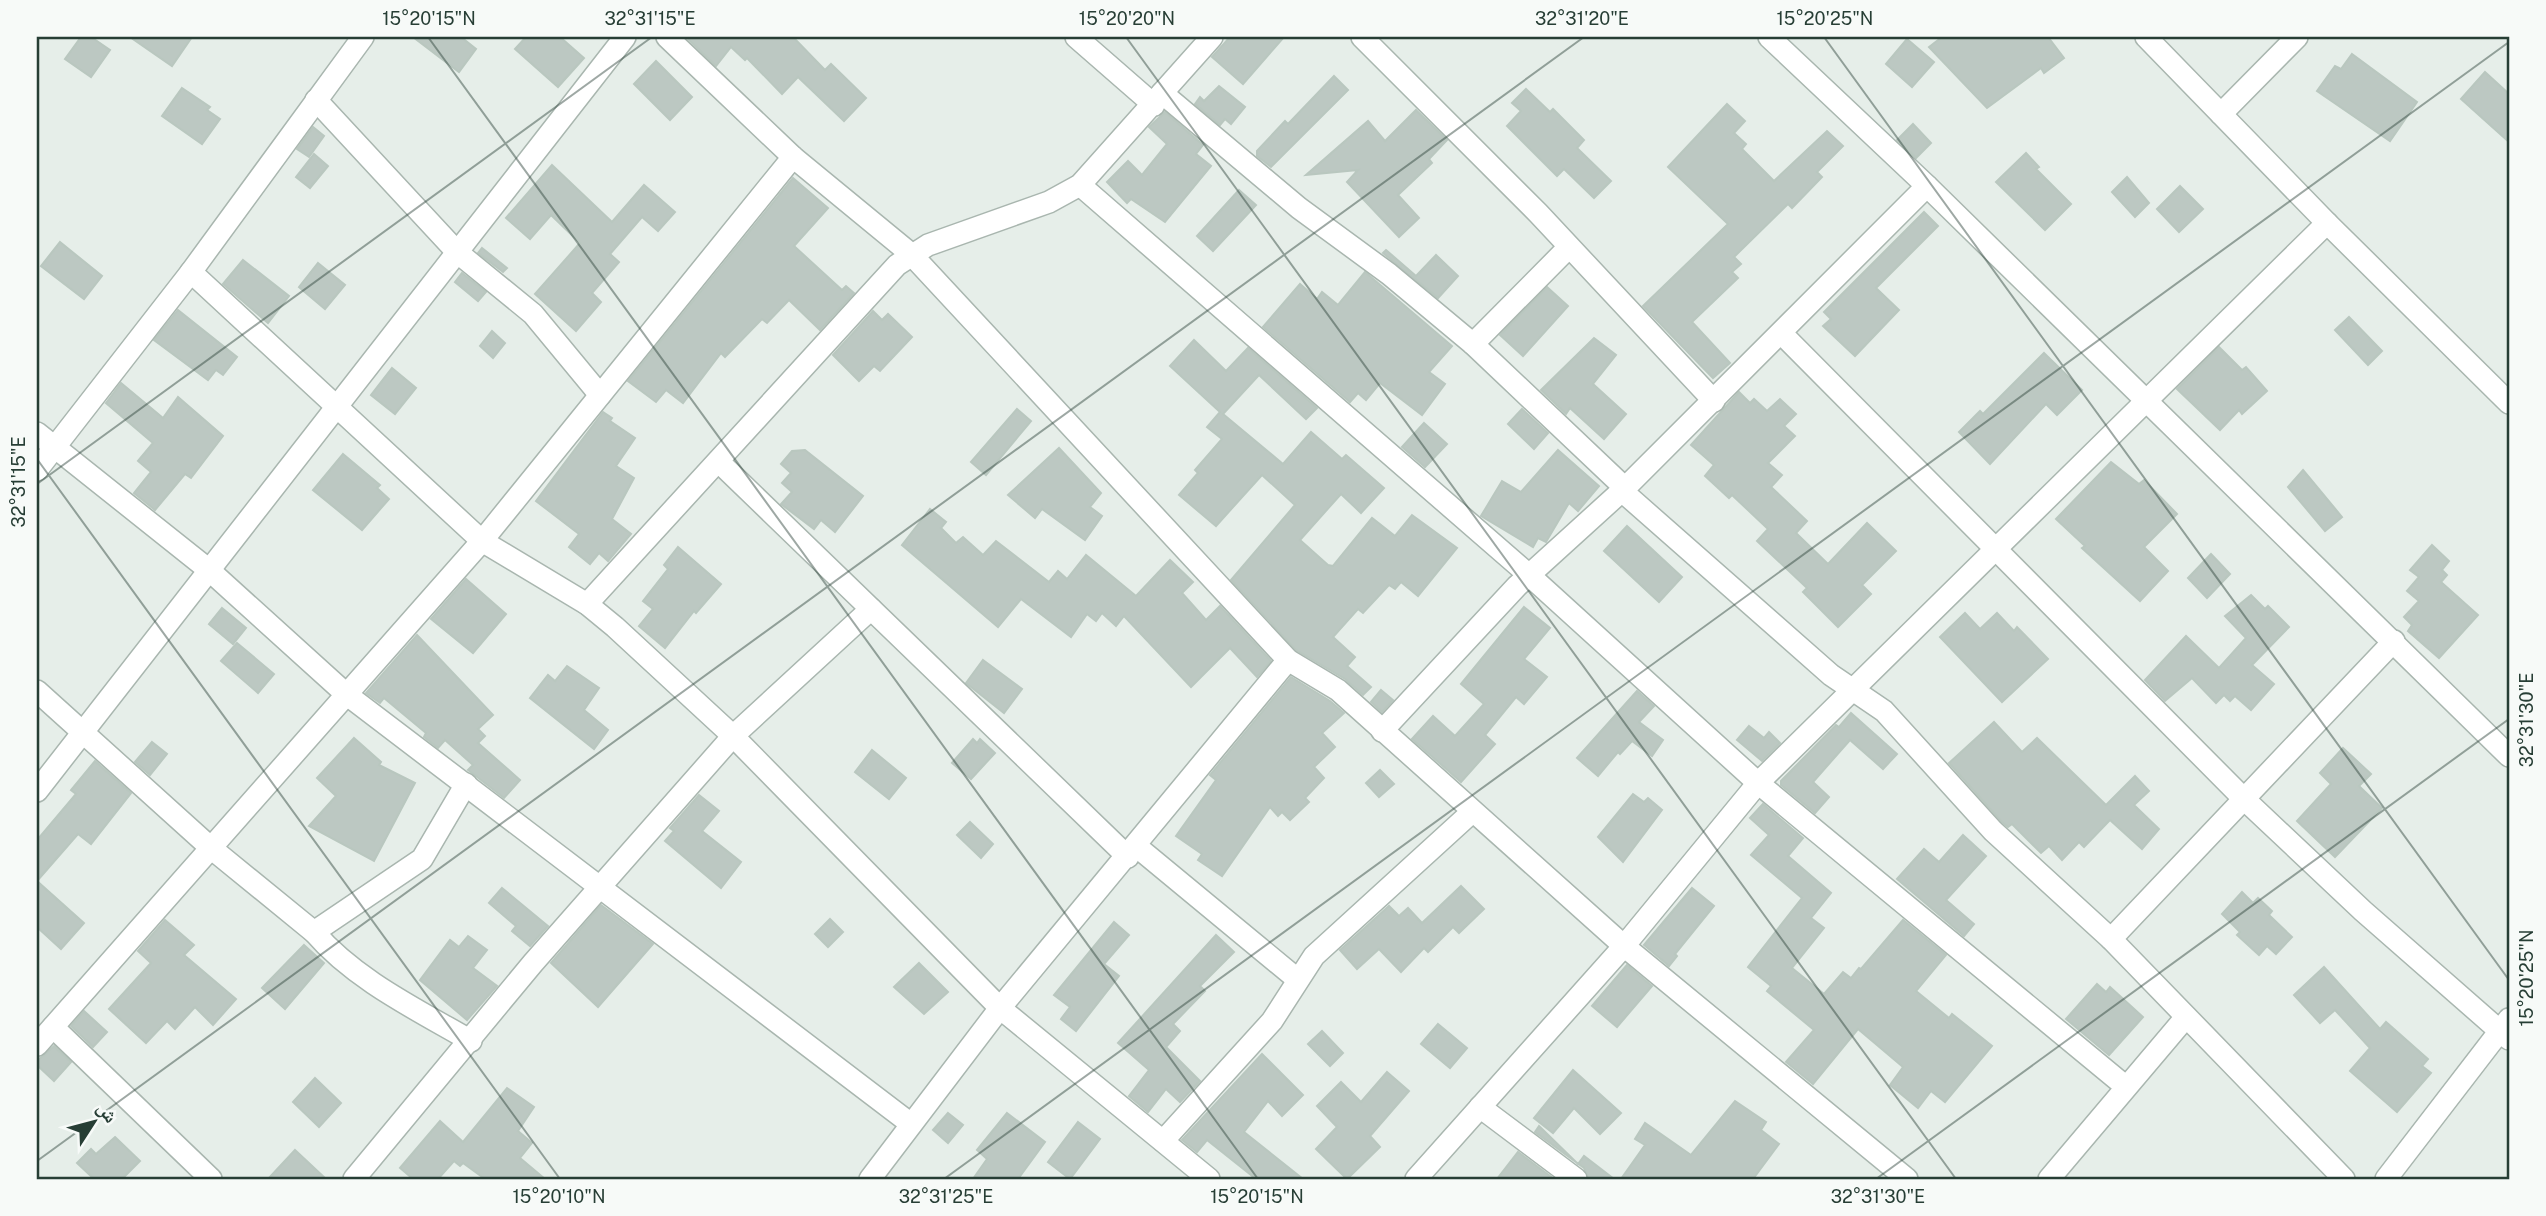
<svg xmlns="http://www.w3.org/2000/svg" width="2546" height="1216" viewBox="0 0 2546 1216" font-family="'Public Sans','Noto Naskh Arabic',sans-serif">
<style>
.building{fill:#bcc8c2;stroke:#b9c7bf;stroke-width:2}
.lines{fill:none;stroke-linecap:round;stroke-linejoin:round}
.minor-casing{stroke:#a9b6af;stroke-width:24}
.minor{stroke:#fff;stroke-width:21}
.ticks{fill:none;stroke:#273e35;stroke-width:2;stroke-opacity:0.45}
.neatline{fill:none;stroke:#273e35;stroke-width:2.5}
.ticks-label{font-size:18px;text-anchor:middle;fill:#273e35}
</style>
<rect width="100%" height="100%" fill="#e6eee9"/>
<g class="building">
<polygon points="81,37 91,37 110,50 91,77 65,59"/>
<polygon points="130,37 192,37 172,66"/>
<polygon points="413,37 461,37 476,49 459,72"/>
<polygon points="526,37 560,37 584,58 558,87 515,49"/>
<polygon points="686,37 793,37 825,70 831,64 866,98 844,121 798,77 782,94 747,58 745,60 731,47 716,66"/>
<polygon points="1230,37 1284,37 1243,84 1212,57"/>
<polygon points="1942,37 2048,37 2064,58 2044,73 2041,68 1987,108 1929,47"/>
<polygon points="1907,39 1934,62 1912,87 1886,64"/>
<polygon points="2352,54 2417,102 2390,141 2317,91 2335,66 2341,69"/>
<polygon points="656,61 692,97 670,120 634,84"/>
<polygon points="2485,72 2509,94 2509,142 2461,99"/>
<polygon points="1334,76 1348,90 1271,167 1257,156 1257,151 1285,121 1288,124"/>
<polygon points="1219,86 1245,107 1231,124 1225,119 1220,125 1195,104 1200,97 1204,101"/>
<polygon points="182,88 210,107 207,110 220,119 202,144 162,116"/>
<polygon points="1526,89 1550,112 1553,109 1584,140 1577,148 1611,181 1594,198 1564,169 1557,176 1507,126 1521,111 1512,103"/>
<polygon points="1727,104 1745,121 1734,133 1746,144 1742,149 1774,181 1827,131 1843,146 1817,172 1822,177 1792,208 1788,204 1734,257 1741,264 1732,272 1738,278 1692,322 1730,363 1713,378 1643,306 1728,224 1668,167"/>
<polygon points="1416,110 1447,140 1429,159 1432,163 1398,195 1419,218 1399,237 1347,182 1358,170 1306,175 1368,121 1385,141"/>
<polygon points="1165,112 1203,145 1196,154 1211,166 1165,222 1131,199 1127,203 1107,182 1128,161 1142,175 1167,144 1149,127"/>
<polygon points="1913,124 1931,143 1916,158 1897,140"/>
<polygon points="313,127 324,136 309,157 297,149"/>
<polygon points="2026,153 2039,167 2036,169 2071,204 2045,230 1996,182"/>
<polygon points="314,154 328,166 310,188 296,177"/>
<polygon points="552,165 612,222 644,185 675,212 658,231 642,217 610,254 619,262 592,293 601,302 576,331 535,294 580,243 551,215 530,239 506,218"/>
<polygon points="2127,177 2149,203 2135,217 2112,192"/>
<polygon points="793,178 828,208 794,246 842,290 846,286 854,293 820,330 789,300 767,323 762,319 725,357 721,353 683,403 666,390 656,402 628,381"/>
<polygon points="2180,186 2203,209 2179,232 2157,209"/>
<polygon points="1239,190 1256,205 1213,251 1197,236"/>
<polygon points="1924,212 1938,226 1876,288 1899,310 1855,356 1823,326 1831,319 1824,312"/>
<polygon points="60,242 102,276 84,299 41,266"/>
<polygon points="482,248 507,268 503,272 478,253"/>
<polygon points="1386,250 1416,276 1436,255 1458,276 1438,298 1383,253"/>
<polygon points="243,260 289,296 268,323 223,284"/>
<polygon points="318,263 345,285 325,309 299,287"/>
<polygon points="1365,272 1452,346 1429,372 1445,384 1422,415 1380,383 1366,400 1358,393 1350,402 1263,327 1300,284 1317,299 1322,292 1338,305"/>
<polygon points="462,273 486,292 478,301 455,282"/>
<polygon points="1547,287 1568,306 1523,356 1500,335"/>
<polygon points="178,310 237,357 223,375 216,370 208,380 154,340"/>
<polygon points="873,311 882,320 888,314 912,337 880,371 874,366 859,381 833,355"/>
<polygon points="2349,317 2382,351 2368,365 2335,330"/>
<polygon points="492,331 505,343 493,358 480,346"/>
<polygon points="1594,338 1616,355 1593,384 1626,414 1604,439 1570,408 1566,414 1541,390"/>
<polygon points="1194,340 1226,371 1248,348 1317,408 1306,419 1259,375 1223,414 1283,464 1311,432 1342,459 1346,455 1384,488 1361,513 1341,494 1300,540 1328,565 1333,566 1372,518 1395,536 1412,515 1457,548 1418,596 1401,582 1395,589 1389,585 1363,613 1358,609 1333,637 1355,657 1347,666 1371,687 1363,695 1345,679 1296,650 1231,580 1295,505 1262,475 1216,526 1179,495 1198,473 1195,470 1222,439 1207,427 1220,412 1170,366"/>
<polygon points="2219,347 2242,370 2246,367 2267,391 2242,414 2239,410 2220,430 2177,389"/>
<polygon points="2044,353 2082,390 2057,415 2046,404 1990,464 1959,432 1980,411 1983,414"/>
<polygon points="392,368 416,388 395,414 371,395"/>
<polygon points="121,383 163,418 178,397 223,436 191,478 185,474 155,510 134,493 151,472 138,461 153,443 106,403"/>
<polygon points="1739,392 1750,403 1754,399 1767,411 1780,399 1796,414 1784,426 1795,436 1768,463 1782,475 1771,487 1807,521 1796,533 1828,564 1867,523 1896,551 1862,585 1871,594 1838,627 1803,592 1807,588 1757,541 1768,529 1732,495 1729,498 1705,476 1714,465 1691,445"/>
<polygon points="1017,409 1031,421 986,475 971,462"/>
<polygon points="1522,409 1548,433 1534,449 1508,424"/>
<polygon points="603,412 612,418 610,421 635,438 616,466 634,478 612,519 631,534 608,561 599,553 590,564 569,547 579,534 536,501"/>
<polygon points="1424,423 1447,444 1425,467 1402,447"/>
<polygon points="1059,448 1101,493 1090,507 1102,516 1085,540 1042,509 1035,518 1008,495"/>
<polygon points="805,450 863,496 835,532 821,520 814,529 781,504 792,492 782,483 791,473 781,464 792,451"/>
<polygon points="1558,450 1599,486 1578,511 1569,503 1546,542 1538,538 1533,547 1481,516 1502,481 1521,492"/>
<polygon points="343,454 380,485 377,488 389,499 362,530 313,490"/>
<polygon points="2111,462 2139,484 2144,480 2177,514 2144,547 2168,571 2140,601 2082,548 2085,546 2056,519"/>
<polygon points="2303,470 2342,517 2325,531 2288,487"/>
<polygon points="930,509 946,522 941,528 956,543 963,537 983,555 996,541 1049,582 1058,571 1067,579 1086,555 1136,596 1170,560 1193,582 1182,593 1206,620 1220,606 1271,661 1257,677 1230,648 1191,687 1124,616 1116,626 1102,613 1096,621 1087,614 1071,637 1021,599 998,627 902,545"/>
<polygon points="1627,526 1682,577 1659,602 1604,551"/>
<polygon points="2432,545 2449,561 2442,570 2447,575 2441,582 2478,615 2439,658 2408,631 2412,625 2404,617 2419,601 2407,591 2419,577 2410,570"/>
<polygon points="678,547 721,584 696,613 694,611 665,648 639,626 653,609 643,601 668,569 664,565"/>
<polygon points="2211,554 2230,574 2207,598 2188,578"/>
<polygon points="466,579 506,614 473,653 431,619"/>
<polygon points="2251,595 2265,609 2268,606 2289,627 2252,665 2274,684 2251,710 2235,696 2230,701 2224,695 2216,703 2192,678 2165,701 2145,680 2186,636 2219,668 2246,638 2225,616"/>
<polygon points="1524,607 1550,628 1524,659 1547,677 1524,704 1516,697 1485,735 1495,744 1461,782 1412,739 1433,716 1455,736 1484,704 1461,684"/>
<polygon points="222,608 246,628 233,644 209,624"/>
<polygon points="1965,613 1980,629 1997,613 2014,631 2017,627 2048,659 2002,702 1940,637"/>
<polygon points="417,635 493,715 478,729 485,736 478,743 520,780 504,798 468,770 473,765 445,740 438,748 424,737 426,733 384,698 380,703 366,693"/>
<polygon points="237,643 274,674 258,693 221,661"/>
<polygon points="983,660 1022,689 1004,713 966,683"/>
<polygon points="567,666 599,688 584,710 608,730 594,749 530,698 548,675 555,681"/>
<polygon points="1291,677 1330,701 1344,713 1322,733 1335,747 1314,767 1324,778 1305,798 1309,802 1290,820 1282,812 1278,816 1270,807 1222,876 1198,860 1202,854 1176,836 1216,780 1210,775"/>
<polygon points="1381,690 1393,700 1382,712 1371,702"/>
<polygon points="1637,691 1654,706 1639,722 1663,740 1652,756 1632,741 1620,754 1618,752 1598,776 1577,758"/>
<polygon points="1851,713 1897,754 1883,769 1850,740 1813,782 1829,797 1815,813 1781,785 1781,781 1836,725 1839,727"/>
<polygon points="1994,722 2022,752 2037,738 2106,805 2135,776 2149,791 2134,805 2159,829 2142,849 2110,820 2084,847 2079,842 2062,860 2049,846 2041,853 2012,824 2008,827 2002,822 1949,763"/>
<polygon points="1749,726 1764,738 1769,732 1780,743 1762,761 1737,740"/>
<polygon points="354,738 381,762 379,765 415,783 374,861 309,826 336,796 317,778"/>
<polygon points="973,739 977,743 980,739 995,753 971,779 952,763"/>
<polygon points="152,742 167,754 150,775 135,762"/>
<polygon points="2343,748 2371,774 2359,786 2382,808 2335,857 2297,821 2331,784 2320,773"/>
<polygon points="872,750 906,778 889,799 855,772"/>
<polygon points="95,761 131,793 91,844 78,834 37,881 84,923 61,949 37,927 37,840 76,794 71,790"/>
<polygon points="1380,770 1394,784 1379,797 1366,783"/>
<polygon points="1633,794 1644,802 1648,798 1662,810 1623,862 1598,837"/>
<polygon points="699,795 719,811 702,831 741,862 721,888 665,841 674,831 670,828"/>
<polygon points="1763,804 1803,838 1788,856 1831,893 1811,918 1824,928 1792,968 1824,994 1843,972 1851,978 1859,968 1861,969 1903,920 1946,955 1916,991 1949,1018 1952,1014 1992,1046 1945,1102 1931,1091 1918,1108 1890,1085 1903,1067 1858,1029 1813,1084 1786,1062 1814,1030 1767,991 1771,986 1748,967 1802,898 1751,855 1769,835 1750,818"/>
<polygon points="970,822 993,844 981,858 957,835"/>
<polygon points="1963,835 1986,856 1946,900 1974,924 1964,936 1897,879 1924,849 1939,862"/>
<polygon points="1461,886 1484,909 1459,933 1453,927 1428,952 1424,948 1401,972 1379,949 1357,969 1340,950 1389,906 1399,916 1408,908 1422,923"/>
<polygon points="502,888 548,926 530,946 512,931 516,926 489,903"/>
<polygon points="1692,888 1714,906 1675,954 1677,956 1669,966 1644,945"/>
<polygon points="2242,892 2253,903 2258,898 2272,911 2269,915 2292,937 2276,954 2267,946 2259,955 2237,935 2240,932 2222,914"/>
<polygon points="601,905 653,944 598,1007 551,963"/>
<polygon points="830,919 843,932 828,947 815,934"/>
<polygon points="165,920 194,945 184,955 236,999 213,1025 195,1007 175,1029 167,1021 146,1043 109,1009 151,963 138,951"/>
<polygon points="1114,922 1129,935 1104,964 1119,976 1076,1031 1061,1019 1070,1007 1054,995"/>
<polygon points="1216,935 1234,952 1200,986 1205,991 1173,1024 1180,1031 1166,1047 1200,1081 1180,1102 1166,1089 1148,1112 1129,1096 1149,1070 1118,1043"/>
<polygon points="468,936 487,950 473,968 497,986 467,1020 420,980 450,940 459,947"/>
<polygon points="304,945 324,963 285,1009 262,988"/>
<polygon points="919,963 948,992 924,1014 894,987"/>
<polygon points="1627,965 1652,986 1617,1027 1592,1006"/>
<polygon points="2324,967 2380,1029 2386,1022 2428,1059 2422,1066 2431,1073 2397,1112 2350,1071 2370,1048 2335,1010 2320,1023 2294,995"/>
<polygon points="2097,984 2106,992 2110,987 2143,1017 2109,1055 2066,1019"/>
<polygon points="84,1011 107,1032 93,1047 71,1026"/>
<polygon points="1438,1024 1467,1048 1450,1068 1421,1044"/>
<polygon points="1322,1031 1343,1053 1330,1066 1308,1044"/>
<polygon points="54,1046 71,1062 54,1081 37,1065 37,1061"/>
<polygon points="1262,1054 1303,1095 1282,1116 1268,1101 1244,1132 1303,1179 1256,1179 1207,1140 1197,1152 1182,1140"/>
<polygon points="1573,1070 1621,1113 1600,1134 1574,1108 1553,1133 1534,1118"/>
<polygon points="1387,1072 1409,1091 1370,1136 1380,1147 1347,1179 1316,1149 1337,1127 1317,1106 1341,1082 1361,1102"/>
<polygon points="315,1078 341,1103 319,1127 293,1102"/>
<polygon points="507,1088 534,1107 518,1131 532,1143 520,1158 545,1179 485,1179 463,1163 460,1166 454,1161 438,1179 413,1179 400,1168 440,1121 463,1142"/>
<polygon points="1735,1101 1766,1122 1761,1130 1779,1144 1753,1179 1621,1179 1645,1145 1635,1139 1645,1123 1691,1155"/>
<polygon points="948,1113 963,1125 948,1143 933,1130"/>
<polygon points="1007,1113 1045,1142 1018,1179 973,1179 987,1159 977,1150"/>
<polygon points="1078,1122 1100,1139 1070,1179 1048,1162"/>
<polygon points="1539,1126 1578,1164 1584,1156 1614,1179 1589,1179 1584,1168 1535,1132"/>
<polygon points="115,1137 140,1161 122,1179 94,1179 77,1163 91,1149 96,1154"/>
<polygon points="295,1150 326,1179 268,1179"/>
<polygon points="1518,1152 1554,1179 1497,1179"/>
</g>
<g class="lines">
<defs>
<g id="minor">
<polyline points="667,37 793,157 911,254 1288,660 1338,690 1624,946 1907,1179"/>
<polyline points="1076,37 1154,105"/>
<polyline points="1362,37 1538,213 1714,401"/>
<polyline points="1769,37 1927,186 2509,756"/>
<polyline points="2146,37 2327,223 2509,403"/>
<polyline points="1162,93 1299,208 1389,274 1473,344 1625,488"/>
<polyline points="316,100 457,252 533,314 600,395"/>
<polyline points="2221,114 2297,37"/>
<polyline points="1080,185 1529,575 1758,783 2125,1086"/>
<polyline points="191,272 482,541 587,604 615,627 733,736 1000,1008 1209,1179"/>
<polyline points="1782,334 2243,798 2363,911 2509,1039"/>
<polyline points="1473,344 1569,247"/>
<polyline points="37,433 209,570 346,694 911,1124"/>
<polyline points="719,462 1128,857"/>
<polyline points="37,470 191,272 363,37"/>
<polyline points="1622,491 1831,675 1884,711 1993,831 2111,939 2344,1179"/>
<polyline points="587,604 897,265 928,245 1049,202 1080,185 1212,37"/>
<path d="M37,691L211,848L314,932C355,980 418,1010 471,1041"/>
<polyline points="1382,731 1517,586 1625,488 1927,186"/>
<polyline points="37,791 625,37"/>
<polyline points="1136,846 1297,979"/>
<polyline points="314,932 422,859 466,784"/>
<polyline points="2111,939 2394,641"/>
<polyline points="53,1027 211,1179"/>
<polyline points="37,1045 482,541 793,157"/>
<polyline points="1480,1107 1576,1179"/>
<polyline points="1163,1141 1272,1021 1314,956 1472,812"/>
<polyline points="354,1179 533,963 733,736 871,609"/>
<polyline points="870,1179 1000,1008 1288,660"/>
<polyline points="1416,1179 1624,946 1758,783 2327,223"/>
<polyline points="2049,1179 2186,1017"/>
<polyline points="2386,1179 2509,1019"/>
</g>
</defs>
<use href="#minor" class="minor-casing"/>
<use href="#minor" class="minor"/>
</g>
<path class="ticks" d="M428,37L1258,1179M1126,37L1956,1179M1824,37L2509,980M37,459L560,1179M37,484L652,37M37,1161L1584,37M944,1179L2509,42M1876,1179L2509,719"/>
<rect width="2546" height="1216" fill="none" stroke="#f7faf8" stroke-width="77"/>
<g transform="translate(94 1122) rotate(54)" stroke="#f7faf8" stroke-width="5" paint-order="stroke">
<path d="M0-5L12 26L0 18L-12 26Z" fill="#273e35"/>
<text y="-10" font-size="19" font-weight="bold" text-anchor="middle" fill="#273e35">ش</text>
</g>
<rect x="38" y="38" width="2470" height="1140" class="neatline"/>
<g class="ticks-label">
<text x="429" y="25">15°20'15"N</text>
<text x="650" y="25">32°31'15"E</text>
<text x="1127" y="25">15°20'20"N</text>
<text x="1582" y="25">32°31'20"E</text>
<text x="1825" y="25">15°20'25"N</text>
<text transform="translate(19 482) rotate(-90)" y="6">32°31'15"E</text>
<text transform="translate(2527 720) rotate(-90)" y="6">32°31'30"E</text>
<text transform="translate(2527 978) rotate(-90)" y="6">15°20'25"N</text>
<text x="559" y="1203">15°20'10"N</text>
<text x="946" y="1203">32°31'25"E</text>
<text x="1257" y="1203">15°20'15"N</text>
<text x="1878" y="1203">32°31'30"E</text>
</g>
</svg>
